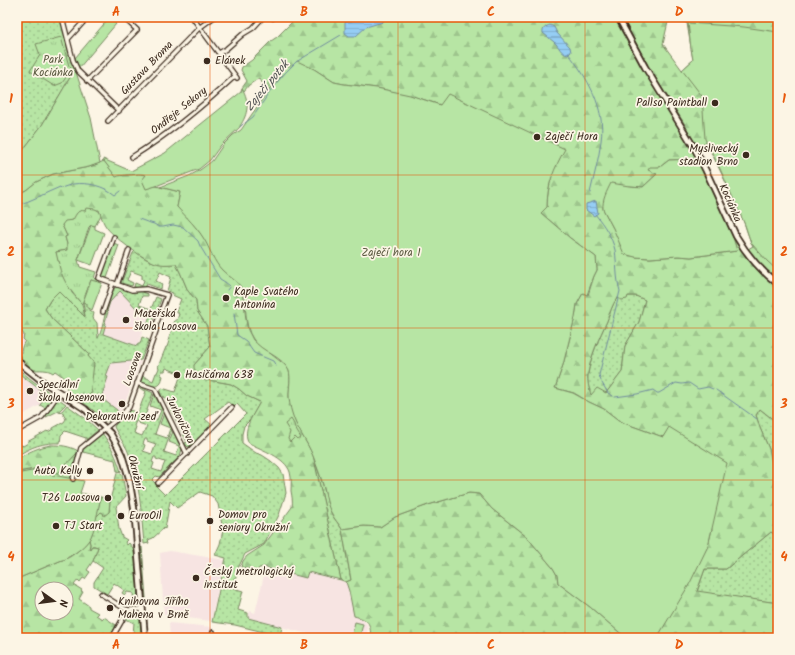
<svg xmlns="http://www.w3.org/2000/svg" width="795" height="655" viewBox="0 0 795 655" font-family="Kalam,sans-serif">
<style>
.built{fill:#f7e4e2}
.grass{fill:url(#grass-dots);stroke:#798861;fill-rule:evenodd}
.forest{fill:url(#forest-firs);stroke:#798861;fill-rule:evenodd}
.park{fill:url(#park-tufts);stroke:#798861}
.garden{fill:#b7e5a4;stroke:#798861}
.water{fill:url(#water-rules);stroke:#718c9e}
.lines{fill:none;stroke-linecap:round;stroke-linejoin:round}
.stream{stroke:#718c9e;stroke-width:1}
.street-casing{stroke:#3b2a1e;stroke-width:6}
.secondary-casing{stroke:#3b2a1e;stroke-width:8}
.street{stroke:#fcf5e5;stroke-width:3.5}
.secondary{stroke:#fcf5e5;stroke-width:4.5}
.grid{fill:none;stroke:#e8590c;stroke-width:1;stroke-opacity:0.55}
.poi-dot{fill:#3b2a1e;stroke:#fcf5e5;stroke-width:1.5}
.labels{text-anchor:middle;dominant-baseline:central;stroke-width:3.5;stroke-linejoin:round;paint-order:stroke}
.park-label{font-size:11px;fill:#5a5940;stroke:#fcf5e5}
.poi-label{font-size:11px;fill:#3b2a1e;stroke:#fcf5e5;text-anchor:start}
.street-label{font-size:11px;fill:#3b2a1e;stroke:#fcf5e5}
.water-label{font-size:12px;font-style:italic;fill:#525354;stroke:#fcf5e5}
.neatline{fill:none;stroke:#e8590c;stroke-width:1.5}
.grid-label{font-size:13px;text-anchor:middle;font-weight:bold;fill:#e8590c}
</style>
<defs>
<pattern id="grass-dots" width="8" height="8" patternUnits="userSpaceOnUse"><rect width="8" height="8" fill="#b7e5a4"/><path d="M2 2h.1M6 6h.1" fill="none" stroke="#9ec58d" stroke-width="1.8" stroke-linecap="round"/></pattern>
<pattern id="forest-firs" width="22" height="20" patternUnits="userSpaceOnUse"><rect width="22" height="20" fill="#b7e5a4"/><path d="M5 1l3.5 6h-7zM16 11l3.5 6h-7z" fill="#9ec58d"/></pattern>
<pattern id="park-tufts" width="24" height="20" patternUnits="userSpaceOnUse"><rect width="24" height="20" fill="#b7e5a4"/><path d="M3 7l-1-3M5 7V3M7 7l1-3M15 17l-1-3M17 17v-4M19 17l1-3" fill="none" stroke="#9ec58d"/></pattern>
<pattern id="water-rules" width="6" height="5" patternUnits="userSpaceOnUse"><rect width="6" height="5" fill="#95cdf4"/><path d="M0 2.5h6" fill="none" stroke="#81b0d1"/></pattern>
</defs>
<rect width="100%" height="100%" fill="#fcf5e5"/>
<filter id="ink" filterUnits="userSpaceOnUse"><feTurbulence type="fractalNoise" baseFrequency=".025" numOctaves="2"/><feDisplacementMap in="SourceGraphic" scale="8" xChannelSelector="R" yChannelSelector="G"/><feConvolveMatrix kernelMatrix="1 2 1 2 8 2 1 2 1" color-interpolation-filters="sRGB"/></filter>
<g filter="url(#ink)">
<g class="built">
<polygon points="120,290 139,311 149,315 137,346 103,334 106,323 105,322 108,312 107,311 110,302"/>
<polygon points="17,322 19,325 20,329 24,335 25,341 19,346 17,343"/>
<polygon points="141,360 124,406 118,413 118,412 100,398 108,377 106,376 111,363"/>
<polygon points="17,372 47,395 42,404 17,418"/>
<polygon points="170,551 225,560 211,621 164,615 160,553"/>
<polygon points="266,567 306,577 308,572 346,582 349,591 362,618 367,625 368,638 319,638 319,637 248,618 250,611 255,613"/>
<polygon points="169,623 212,627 210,638 167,638 170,637"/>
</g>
<g class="grass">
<polygon points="17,17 60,17 72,62 75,69 42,125 17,158"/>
<path d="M135,251C148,263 159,264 176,264L180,272L188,291L196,300L197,311L207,326L210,347L194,365L204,380L215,381L231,384L239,389L247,396L260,402L250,420L244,426L242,434V443L256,453L262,455L271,461L279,468L283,474L286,493L279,515L264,544L245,554L239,566L233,588L243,591L238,610L248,613V618L282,627L280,636L235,625L212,622L226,558L215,555L220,544L223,530L218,504L212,496L200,492L177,508L170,501L165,529L164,528L153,538L148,540L149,543L144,544C141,512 140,478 127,449C123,442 118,435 114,427L115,425L130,410L138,413L146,391L139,388L141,387L153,393L145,416L157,420L161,410L150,406L154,394L163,411L155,434L167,438L170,428L160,424L164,413L172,429L164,452L176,456L179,446L169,442L173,431L182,449L180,456L159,477L156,476L152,480L157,485L156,486L165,495L246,414L237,404L234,407L228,402L205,419L212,425L191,446L188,447L186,445L185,443L187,442L164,396L162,397L160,392L162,388L175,392L181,374L166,368L165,371H162L161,375L163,376C162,378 162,381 161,383C156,390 146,385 141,381L143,376L153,381L156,373H157L159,368L158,367L166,347H167L169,341H168L175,320H177L179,314H178V312H176L181,299L172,295L173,293L167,291L171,277L160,272L156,281L162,284L161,289L147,284L145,288L138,289L134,287L135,283L142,286L144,280L142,279V275L131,271L127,280L133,283L132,286L121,283L133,253ZM136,421H138V423L147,426L142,436L134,433L136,427L134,426ZM145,439H147V441L156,444L152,454L143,451L145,445L143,444ZM154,457H156V459L165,462L161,472L152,469L154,463L152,462Z"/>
<path d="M117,286L139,291L148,294V296H142L139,305L151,309L156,297L161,299L151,327L147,325L150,315L139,311L120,291L110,302L107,311L108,312L105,322L106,323L103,334L137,346L138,344H140L142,337L149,340L141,360L111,363L106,376L108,377L101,398L117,410L118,413L109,421H105C97,414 85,401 74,399L89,354L52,319L45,309L51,299L59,291L85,316L83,302L88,304L87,308L94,313L93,318L97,323L98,338C105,327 106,292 117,286Z"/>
<path d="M628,296H636L645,300L639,322L625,346L622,372L606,393L591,396C589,389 587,382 588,374C590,358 600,336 607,321C610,313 612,305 617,298Z"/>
<polygon points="17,368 33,381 66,404 60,410 44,418 49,410 40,405 47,395 17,372"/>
<path d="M67,405L85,418L98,430L86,440V438L65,431L61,435L60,443C44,442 30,447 17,456V447L22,445L23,446L28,443L27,442L47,431L48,432L53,429V428L64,422L66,419L63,414L64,413L59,412L62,411Z"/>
<polygon points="760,409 775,421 778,425 778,491 769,449 760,428 756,415"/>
<path d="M102,433C111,445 117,458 121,472L117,471L115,460L83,452L82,454H81L82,450Z"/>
<polygon points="77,453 71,479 17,481 17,472 34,469 58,473"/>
<polygon points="313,455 322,482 330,510 332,515 342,529 351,580 346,582 341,580"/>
<polygon points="117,473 122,474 126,496 116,507 119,529 122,537 127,540 125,542 127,545 129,543 133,548 135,555 139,602 138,606 134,607 133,593 127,592 125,595 122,593 124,590 114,583 107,594 94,586 94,582 103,568 93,561 98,547 94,546 92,546 90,549 89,549 90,544 89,540 92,534 96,517 101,512 109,512 110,500"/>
<polygon points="771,532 778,536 778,603 697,592 705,569 726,569"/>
<polygon points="142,547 146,598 146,599 145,599 140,549"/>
<polygon points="133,612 139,613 140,614 142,638 131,638 130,637 133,634 134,623 126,619 130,613"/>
</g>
<g class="forest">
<path d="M291,17H615L642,66L673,117L697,159L669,160L660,167L650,168L657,174L643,187L629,186L603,206V209L613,228L635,257L650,258L678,256L691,257L737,251L733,237C744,257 760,274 778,287V425L775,421L760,409L756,415L760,428L769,449L778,491V536L771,532L726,569H705L697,591L778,603V638H657L708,546L712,529L670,428L663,437L621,422L604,409L589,402L574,393L555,388L563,365L575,317L577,304L583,293L588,295L594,276L597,270L596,257L570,238L541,213L547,207C547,194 550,181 554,169C557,162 561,156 564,149L531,134L419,98L377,88L344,84L334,82L314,69L270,88L264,97L261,85L263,84L259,78L249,85L244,91L242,88L247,81L241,70L242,67L252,60L271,41L277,37L292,22ZM628,296H636L645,300L639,322L625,346L622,372L606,393L597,388L591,395C589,388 587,381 588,374C590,357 600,336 607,321C610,313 612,305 617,298L622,300L627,299Z"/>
<path d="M622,17H761L764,20L767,17H778V280C766,272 757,260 748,249L753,246C748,237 746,227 742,217C730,192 719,167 706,142L697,147L684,123L647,64ZM671,17L687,23L693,60L682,70L663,44L668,22Z"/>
<path d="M104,161L116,176L121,175H126L138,173L147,175L146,188L156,186L180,192L177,207L190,220L204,238L218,264L222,270L238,283L241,289L244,302L246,320L248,330L253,340L285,365L289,370L290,377L289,397L295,421L313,455L341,580L308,572L306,578L264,567L259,568L258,571L241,567L243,561L247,556L264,545L292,507C293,501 292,497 291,491C291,485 292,479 290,472C285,457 262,450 249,443C241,430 254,414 260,402L247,396L239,389L231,384L215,381L204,380L198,375L194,368V365L210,347L207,326L197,311L196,300L188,291L180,272L176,264C171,264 165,265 160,264C146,262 116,239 107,228C103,223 101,216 99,210L78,212L73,220L62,225L67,236L65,237L67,244V250L56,252L59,260L72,293L82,304L85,317L59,291L51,299L45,309L52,319L89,354L88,356L94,363L91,389L92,393L76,398L71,394L62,382L65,378L55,371L53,373C48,369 39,370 32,370C30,367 24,364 22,360C20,355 21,346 25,341L23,339L24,335C21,331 20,326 17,322V194L26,190L36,182L53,174L89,167Z"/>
<path d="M51,445C60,445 70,446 78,451L77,453L58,473L34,469L17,472V459C28,452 39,447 51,445Z"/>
<path d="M469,493L479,494L492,509L527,537L553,568L557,575L558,583L590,607L626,638H371C370,622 369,620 354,616L349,591L346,582L351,580L342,529L364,526L380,527L395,517L428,505Z"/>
<polygon points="101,497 110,500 109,512 104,516 103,513 101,512 96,517"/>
<path d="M89,540L90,544L89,549H90L92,546H94L98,547L93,561L87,570L90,572L85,579L83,578L80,582L78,580L74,585L82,590L81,591L83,592L79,599L89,606V608L98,613L96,615L102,619L104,617L116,625L110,638H74L71,637L70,638H17V579L62,560C70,559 83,547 89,540ZM42,589H66V613H42Z"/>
</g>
<g class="park">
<polygon points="109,18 116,24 79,68 75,58"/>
<polygon points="61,37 69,66 72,69 62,83 54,86 30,71 40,55 36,44"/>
<path d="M86,208L95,209L99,211L101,215L95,226L91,225L89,227L78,260L80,267L96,272L94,278L100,280L99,283L91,280L82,304C72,293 62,280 59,265L60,264L59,261H58L56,252L67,250V244L65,237L67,236L62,225L65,221L73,220C76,214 78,209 85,211Z"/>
<polygon points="291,419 294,424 295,428 301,438 298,440 295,437 290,442 288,439 290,432 285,424"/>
</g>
<g class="garden">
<polygon points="688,23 744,27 778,32 778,271 767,261 751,243 745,225 720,169 705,139 702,96 682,70 693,60 691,49"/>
<path d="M297,61L314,69L334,82L344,84L377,88L410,95L440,105L448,94L565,149C554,169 547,184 547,207L541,213L570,238L596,257L597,270L594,276L587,295L583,293L577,304L575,317L563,365L555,388L573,393L589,402L604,409L621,422L663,437L669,427L727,463L708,546L690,583L657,638H626L590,607L558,583L557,575L553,568L527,537L492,509L479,494L469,493L428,505L395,517L380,527L364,526L342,529C339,524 334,519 332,514C327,506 326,496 324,488C321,477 317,467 313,456C307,441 296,428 292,413C290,407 289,400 289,395C289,387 291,378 289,371C283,356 261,352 253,339C243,324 248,306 242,289C238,281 229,277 222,270C214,262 210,249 204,239C197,227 186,217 177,207L180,192L160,187L189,176L200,170L212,161L223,145L233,135L241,130L270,88Z"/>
<polygon points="75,69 91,118 100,163 89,167 53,174 36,182 26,190 17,194 17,158 42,125"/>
<path d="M242,88C250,102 248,114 240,126V127L221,145L210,160L199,169L156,186L146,189L142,180L146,175C138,173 134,175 126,175C122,176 120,175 116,177L104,161L103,159L131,171L165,153L241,92Z"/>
<path d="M697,159L733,237L737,251L691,257L678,256L650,258L635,257L624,254L613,228L603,209C602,200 607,191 611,183L629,186L643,187L657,174L648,170L650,167H660L669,160Z"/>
<polygon points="91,225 95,226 95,229 104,233 92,265 78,260"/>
<polygon points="113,243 119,245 107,278 102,276"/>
<polygon points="91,280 102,283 92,310 87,307 87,304 83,302"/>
<path d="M32,471L84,481L80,493L101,497C98,508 95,532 89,540C84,547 77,552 70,556C66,558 66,560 62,560L17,579V475L21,473Z"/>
<polygon points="355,622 363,624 360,636 357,636 363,638 353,638 354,635 352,634"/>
</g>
<g class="water">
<polygon points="361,17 384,17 383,22 366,27 356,36 349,36 345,33 345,23 347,20"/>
<path d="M550,25L554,27L557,33L570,47L571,52L568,55C561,54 559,46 554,42C550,39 547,36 543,33C542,29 546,26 550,25Z"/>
<polygon points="596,201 598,213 594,216 586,210 586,204"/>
</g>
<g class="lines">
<g class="stream">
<polyline points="533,17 541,24"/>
<path d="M568,53C587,77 606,108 601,141C599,158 594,176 590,193"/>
<polyline points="245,123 253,117 273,87 285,73 296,62 341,35"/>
<polyline points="240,127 243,124"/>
<path d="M17,205C32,201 45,193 60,187L61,188C65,187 69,185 73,184C88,182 104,186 115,195L120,191"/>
<path d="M595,214C604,225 612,237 615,250C617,264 616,278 620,291L599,375L601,381"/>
<polyline points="139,219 147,222 154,224 159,227 163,227 173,225 183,227 198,241 200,246 220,279 225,282 230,286 227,290"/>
<polyline points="234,313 237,335 246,341 249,346 254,353 273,361 276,366"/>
<polyline points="602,383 608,393 613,396"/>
<polyline points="716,390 757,419"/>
<polyline points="615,397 637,394 653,390 657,393 659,393 676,383 682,384 689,383 698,389 708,387 713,389"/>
</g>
<defs>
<g id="street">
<polyline points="62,17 73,60 78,71 119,111"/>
<polyline points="192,17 237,78"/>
<polyline points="272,17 273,18"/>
<polyline points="68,39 88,17"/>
<polyline points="219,53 226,49 243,34 253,28 263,17"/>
<polyline points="87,81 137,30 123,17"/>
<polyline points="108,121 199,28 214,17"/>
<path d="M132,157C169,134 203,106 235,76"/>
<polyline points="117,285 129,250"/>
<polyline points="103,312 113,283"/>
<polyline points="137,383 155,389 187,454"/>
<polyline points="17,431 42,417 59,393"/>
<polyline points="73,479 81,448 123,414 129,407 156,331 156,325 167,295 146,289 132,290 99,278 114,237"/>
<polyline points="158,483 232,407"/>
<polyline points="101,594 125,609 128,610 142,609"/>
<polyline points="112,638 128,610"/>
<polyline points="212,638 213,632"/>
</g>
<g id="secondary">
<path d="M618,17L645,67L695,149L706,171L736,236C747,255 761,271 778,284"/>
<polyline points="17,359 22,365 42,381 85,409 110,433 117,445 122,455 129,478 134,508 145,638"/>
</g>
</defs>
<use href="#street" class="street-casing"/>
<use href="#secondary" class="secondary-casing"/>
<use href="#street" class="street"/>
<use href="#secondary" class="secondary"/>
</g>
</g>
<path class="grid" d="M210,17V638M398,17V638M585,17V638M17,175H778M17,328H778M17,480H778"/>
<g class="poi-dot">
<circle cx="207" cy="61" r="4"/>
<circle cx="715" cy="103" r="4"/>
<circle cx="537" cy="137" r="4"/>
<circle cx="746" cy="155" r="4"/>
<circle cx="226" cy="298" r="4"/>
<circle cx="126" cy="320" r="4"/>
<circle cx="177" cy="375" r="4"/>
<circle cx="30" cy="391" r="4"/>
<circle cx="122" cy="404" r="4"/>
<circle cx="90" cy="471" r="4"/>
<circle cx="108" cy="498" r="4"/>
<circle cx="121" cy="516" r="4"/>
<circle cx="210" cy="521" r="4"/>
<circle cx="56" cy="526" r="4"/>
<circle cx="196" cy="578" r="4"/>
<circle cx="110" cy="608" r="4"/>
</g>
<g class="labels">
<g class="park-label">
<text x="53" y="60">Park<tspan x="53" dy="13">Kociánka</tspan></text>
<text x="391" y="253">Zaječí hora 1</text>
</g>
<g class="poi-label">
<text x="215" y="61">Elánek</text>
<text x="707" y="103" text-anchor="end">Pallso Paintball</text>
<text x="545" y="137">Zaječí Hora</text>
<text x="738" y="149" text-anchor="end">Myslivecký<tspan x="738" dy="13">stadion Brno</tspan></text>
<text x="234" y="292">Kaple Svatého<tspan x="234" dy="13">Antonína</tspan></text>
<text x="134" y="314">Mateřská<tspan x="134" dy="13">škola Loosova</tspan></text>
<text x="185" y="375">Hasičárna 638</text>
<text x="38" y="385">Speciální<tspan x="38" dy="13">škola Ibsenova</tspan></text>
<text x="122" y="417" text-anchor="middle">Dekorativní zeď</text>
<text x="82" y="471" text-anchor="end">Auto Kelly</text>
<text x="100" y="498" text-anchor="end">T26 Loosova</text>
<text x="218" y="515">Domov pro<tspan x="218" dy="13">seniory Okružní</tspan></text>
<text x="129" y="516">EuroOil</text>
<text x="64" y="526">TJ Start</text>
<text x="204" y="572">Český metrologický<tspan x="204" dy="13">institut</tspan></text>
<text x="118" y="602">Knihovna Jiřího<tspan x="118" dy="13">Mahena v Brně</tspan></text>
</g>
<g class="street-label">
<text transform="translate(147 68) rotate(-46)">Gustava Broma</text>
<text transform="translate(179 111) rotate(-39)">Ondřeje Sekory</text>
<text transform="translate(730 203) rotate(66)">Kociánka</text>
<text transform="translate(133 369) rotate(-70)">Loosova</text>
<text transform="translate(180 420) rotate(64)">Jurkovičova</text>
<text transform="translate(135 472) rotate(76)">Okružní</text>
</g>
<g class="water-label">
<text transform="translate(267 86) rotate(-51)">Zaječí potok</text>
</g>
</g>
<rect width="795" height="655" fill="none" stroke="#fcf5e5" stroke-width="44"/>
<g transform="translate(54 601) rotate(104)"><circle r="19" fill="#fcf5e5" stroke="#afa495"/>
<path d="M0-3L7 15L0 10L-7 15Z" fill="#3b2a1e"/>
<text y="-6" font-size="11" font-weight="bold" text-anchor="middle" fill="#3b2a1e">N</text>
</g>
<rect x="22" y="22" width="751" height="611" class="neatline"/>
<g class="grid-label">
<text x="116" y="16">A</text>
<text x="304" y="16">B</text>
<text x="491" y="16">C</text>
<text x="679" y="16">D</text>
<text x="11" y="103">1</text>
<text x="784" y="103">1</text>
<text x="11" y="256">2</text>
<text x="784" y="256">2</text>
<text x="11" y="408">3</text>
<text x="784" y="408">3</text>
<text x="11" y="561">4</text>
<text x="784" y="561">4</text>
<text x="116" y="649">A</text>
<text x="304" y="649">B</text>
<text x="491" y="649">C</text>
<text x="679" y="649">D</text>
</g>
</svg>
